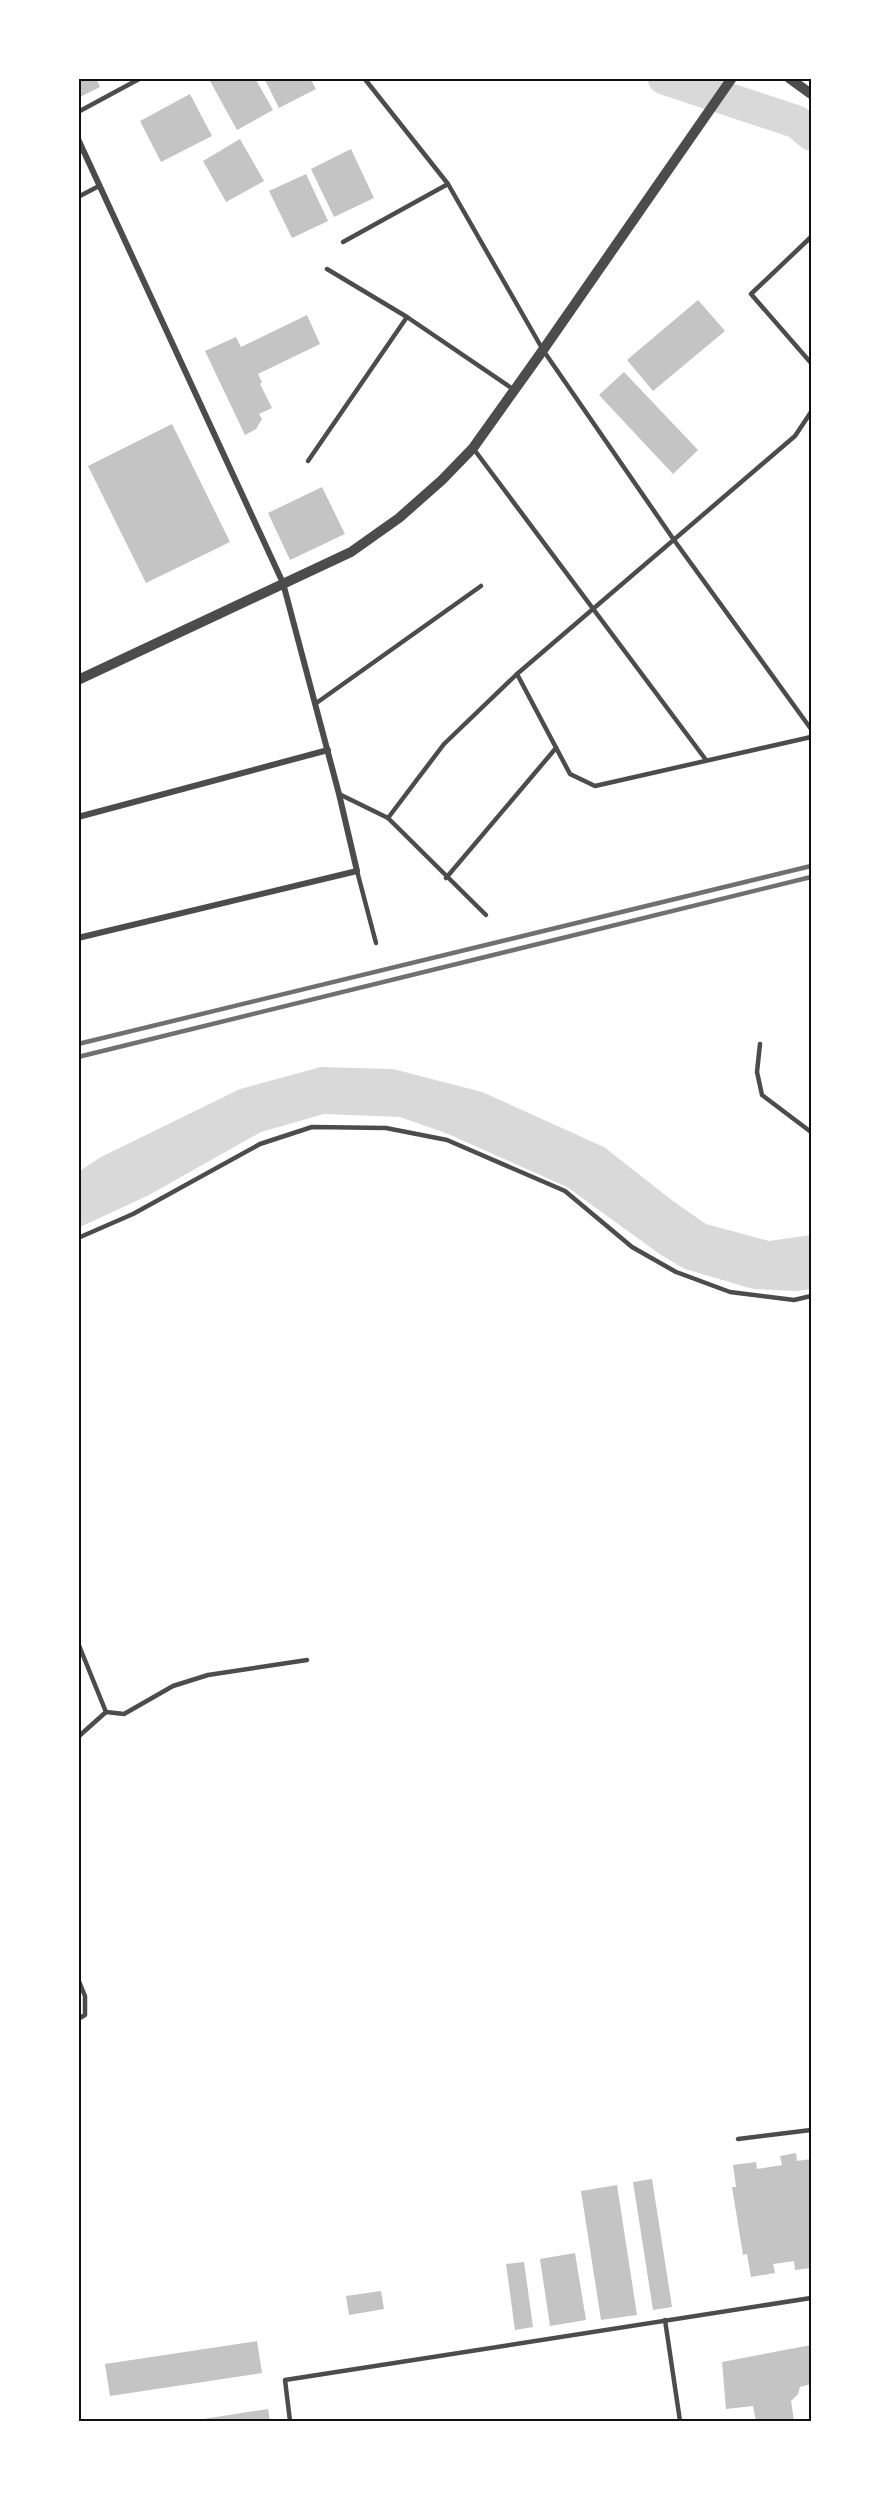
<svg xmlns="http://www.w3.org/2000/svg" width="889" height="2499" viewBox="0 0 889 2499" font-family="Ubuntu,sans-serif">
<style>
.water{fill:#d9d9d9}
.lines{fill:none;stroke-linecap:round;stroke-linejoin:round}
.river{stroke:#d9d9d9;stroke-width:33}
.building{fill:#c4c4c4}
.service{stroke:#4c4c4c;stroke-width:4.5}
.minor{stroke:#4c4c4c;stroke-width:6}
.tertiary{stroke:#4c4c4c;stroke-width:10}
.rail{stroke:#707070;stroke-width:4.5}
.neatline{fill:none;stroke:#111;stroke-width:2}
</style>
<rect width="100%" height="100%" fill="#fff"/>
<polygon class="water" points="321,1067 393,1069 482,1092 604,1147 673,1201 706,1224 769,1241 811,1235 811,1289 796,1291 753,1289 685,1269 661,1255 567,1187 448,1134 400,1117 324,1114 261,1132 149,1195 78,1228 78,1172 101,1157 240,1089"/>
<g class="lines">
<polyline class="river" points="664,78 797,122 811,134"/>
</g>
<g class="building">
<polygon points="78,78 96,78 100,87 78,98"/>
<polygon points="217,78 255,78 273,110 237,130 210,81"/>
<polygon points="264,78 310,78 316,89 279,108"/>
<polygon points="190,94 212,136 161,162 140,121"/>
<polygon points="240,139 264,181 226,202 203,161"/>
<polygon points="351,149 374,198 334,217 311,169"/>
<polygon points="306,174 328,221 292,238 269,191"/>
<polygon points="698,300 725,331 653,391 627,360"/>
<polygon points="307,315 320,344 258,374 262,382 260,384 272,408 259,414 262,419 256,429 245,435 205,351 236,337 241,347"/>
<polygon points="624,372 698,450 673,474 599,395"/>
<polygon points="172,424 230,542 146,583 88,466"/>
<polygon points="322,487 345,534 290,560 268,513"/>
<polygon points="796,2153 797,2161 811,2159 811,2268 795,2270 794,2261 773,2264 775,2273 751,2277 747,2254 743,2255 732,2187 736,2187 733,2165 756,2162 757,2169 782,2165 780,2156"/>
<polygon points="652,2179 672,2307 653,2310 633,2182"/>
<polygon points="617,2185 637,2315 601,2320 581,2191"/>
<polygon points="575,2253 586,2320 550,2326 540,2259"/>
<polygon points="524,2262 533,2327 515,2330 506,2264"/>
<polygon points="381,2291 384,2309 349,2315 346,2296"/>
<polygon points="257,2341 262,2373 110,2396 105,2364"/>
<polygon points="811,2345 811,2384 800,2387 798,2394 791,2401 794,2421 756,2421 753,2406 726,2409 722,2362"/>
<polygon points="268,2409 270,2421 198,2421 197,2420"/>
</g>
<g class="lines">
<g class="service">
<polyline points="364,78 448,184 543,350 674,540 811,729"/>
<polyline points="78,112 141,78"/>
<polyline points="78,197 99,186"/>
<polyline points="811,237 751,294 811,363"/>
<polyline points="343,242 448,184"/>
<polyline points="327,269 407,317 513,389"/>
<polyline points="473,448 706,760"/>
<polyline points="308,461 407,317"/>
<polyline points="517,674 570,774 595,786 811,737"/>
<polyline points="315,704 481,586"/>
<polyline points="339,794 388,818 486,915"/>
<polyline points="388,818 444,744 517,674 795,436 811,412"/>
<polyline points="357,871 376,943"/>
<polyline points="446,878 556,748"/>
<polyline points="760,1044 757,1072 762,1095 811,1132"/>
<polyline points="78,1238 133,1214 260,1144 312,1127 386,1128 447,1140 565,1191 632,1247 676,1272 730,1292 794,1300 811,1296"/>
<polyline points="78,1643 106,1712 124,1714 173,1686 208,1675 307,1660"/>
<polyline points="78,1737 106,1712"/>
<polyline points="78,1979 85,1996 85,2015 78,2019"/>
<polyline points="738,2139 811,2130"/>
<polyline points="665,2320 680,2421"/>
<polyline points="290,2421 285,2380 811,2298"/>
</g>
<g class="minor">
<polyline points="78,139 283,583 339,794 357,871 78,938"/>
<polyline points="78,817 328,750"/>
</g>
<g class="tertiary">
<polyline points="789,78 811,94"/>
<polyline points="78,680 351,552 399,518 442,480 473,448 543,350 732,78"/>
</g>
<g class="rail">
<polyline points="78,1044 811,866"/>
<polyline points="78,1057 811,877"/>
</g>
</g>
<rect width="889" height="2499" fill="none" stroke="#ffffff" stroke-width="159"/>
<rect x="80" y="80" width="730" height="2340" class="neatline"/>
</svg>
